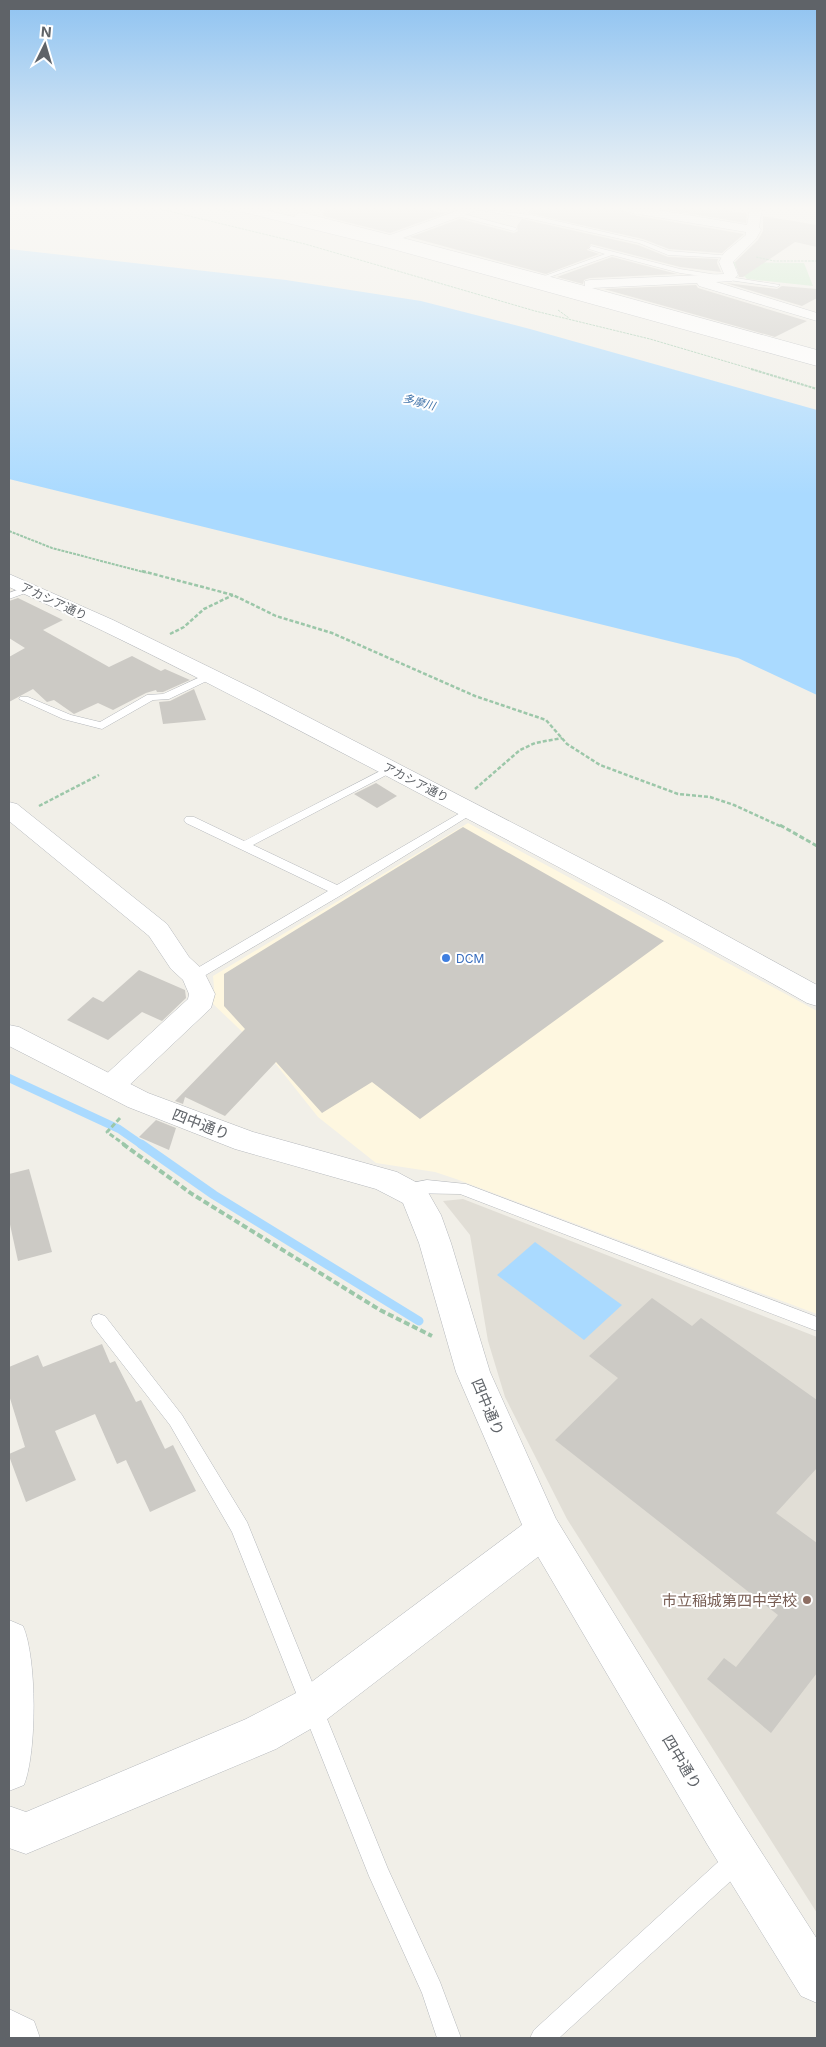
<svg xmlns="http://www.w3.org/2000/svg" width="826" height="2047" viewBox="0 0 826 2047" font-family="Inter,'Noto Sans JP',sans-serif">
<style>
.commercial{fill:#fef7e0}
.education{fill:#e1ded6}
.green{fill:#c5e8c5}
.water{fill:#aadaff}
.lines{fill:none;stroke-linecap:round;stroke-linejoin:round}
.stream-far1{stroke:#aadaff;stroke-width:8}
.stream{stroke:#aadaff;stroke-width:9}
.building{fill:#cccac5}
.service-casing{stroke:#b5b8bc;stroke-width:1}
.minor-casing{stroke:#b5b8bc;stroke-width:1}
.tertiary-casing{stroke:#b5b8bc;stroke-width:1}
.path-far4{stroke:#9cc7a9;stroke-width:1;stroke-dasharray:2.5 1;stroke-linecap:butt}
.path-far3{stroke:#9cc7a9;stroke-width:2;stroke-dasharray:3 1;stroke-linecap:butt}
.path-far2{stroke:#9cc7a9;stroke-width:2.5;stroke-dasharray:4 2;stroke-linecap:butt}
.path-far1{stroke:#9cc7a9;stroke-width:3;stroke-dasharray:5 2.5;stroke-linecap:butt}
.path{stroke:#9cc7a9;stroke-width:4;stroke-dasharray:6 3;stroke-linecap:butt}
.service{fill:#fff;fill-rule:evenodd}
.minor{fill:#fff;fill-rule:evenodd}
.tertiary{fill:#fff;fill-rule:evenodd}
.shop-dot{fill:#3f7fe0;stroke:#fff;stroke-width:2}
.education-dot{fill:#8d6e63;stroke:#fff;stroke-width:2}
.labels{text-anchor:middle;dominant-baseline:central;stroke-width:4;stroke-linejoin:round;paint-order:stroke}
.far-water-label{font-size:11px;font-style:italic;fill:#4174aa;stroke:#fff}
.street-label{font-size:12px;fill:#5f6368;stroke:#fff}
.shop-label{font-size:12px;fill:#366cbe;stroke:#fff;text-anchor:start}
.near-street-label{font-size:15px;fill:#5f6368;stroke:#fff}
.near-education-label{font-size:15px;fill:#785e54;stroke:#fff;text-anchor:end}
</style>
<rect width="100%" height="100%" fill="#f1efe8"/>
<polygon class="commercial" points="468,823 817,1011 817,1314 456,1179 435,1172 376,1163 318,1117 275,1063 211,1002 214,988 213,976"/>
<polygon class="education" points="463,1199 817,1337 817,1913 567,1519 505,1397 488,1341 470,1235 443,1201"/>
<polygon class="green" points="730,262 804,263 813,286 747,279"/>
<g class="water">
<polygon points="9,249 286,280 421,301 530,329 817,410 817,695 738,658 9,479"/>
<polygon points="535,1242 622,1305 584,1340 497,1275"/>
</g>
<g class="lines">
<polyline class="stream-far1" points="9,1078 119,1129 142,1145"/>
<polyline class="stream" points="141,1144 214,1195 419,1321"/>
</g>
<g class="building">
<polygon points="324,209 423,209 446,213 390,233 323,216"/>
<polygon points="531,209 612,209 626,211 632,215 744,234 722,253 669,249 643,239 528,213"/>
<polygon points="662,209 720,209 747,214 746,223"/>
<polygon points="763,216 817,225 817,247 795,242 743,277 739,277 735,262 758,240 763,231"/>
<polygon points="460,219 514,233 518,231 517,226 522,219 638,245 668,257 718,259 717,263 721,272 680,267 591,244 587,250 599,254 546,274 410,237"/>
<polygon points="612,257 677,274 590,278 584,280 583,284 557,277"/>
<polygon points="726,283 777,289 782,286 817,289 817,298 802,306"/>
<polygon points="696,285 698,288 807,321 775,337 604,289"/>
<polygon points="18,598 63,620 43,630 109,667 132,656 161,671 165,669 190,680 163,692 157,692 156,690 146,693 113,710 98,703 74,714 54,700 47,702 33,689 9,702 9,657 25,648 9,638 9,601"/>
<polygon points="194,689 206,720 163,724 159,702 170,701"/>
<polygon points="376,783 397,796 377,808 354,794"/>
<polygon points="463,827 664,941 420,1119 372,1082 322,1113 276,1062 225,1116 185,1097 183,1104 175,1101 245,1029 224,1006 224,974"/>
<polygon points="139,970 185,990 186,998 162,1021 142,1012 108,1040 67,1020 93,997 103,1002"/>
<polygon points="156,1120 176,1128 169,1150 139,1137"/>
<polygon points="29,1169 52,1252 18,1261 9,1220 9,1174"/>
<polygon points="652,1298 692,1326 701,1318 817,1400 817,1468 776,1513 817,1543 817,1673 771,1733 707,1679 724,1658 736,1667 778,1615 555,1440 618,1378 589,1356"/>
<polygon points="102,1344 110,1363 115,1361 136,1402 141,1400 165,1449 173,1445 196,1491 150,1512 126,1460 117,1464 95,1414 55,1431 76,1480 26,1502 9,1456 9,1454 25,1447 9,1395 9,1367 38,1355 43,1367"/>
</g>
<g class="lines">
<defs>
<g id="service">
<polygon points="475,209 531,215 643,241 669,251 732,256 729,258 668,255 639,243 531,219"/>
<polygon points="456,212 516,228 517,229 514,231 454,215"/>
<polygon points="591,246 680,269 780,285 777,287 680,273 612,255 544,279 539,278 605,254 589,249"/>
<polygon points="28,586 33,589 31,591 9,599 9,593"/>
<polygon points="209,673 214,676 213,678 169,699 153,700 102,729 63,719 19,699 20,697 28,697 71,715 100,722 147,695 163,694"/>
<polygon points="390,766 394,767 394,771 253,845 337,885 467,809 471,807 477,811 343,894 199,979 189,979 187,976 189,973 328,891 186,823 184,820 186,817 194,817 244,841"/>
<polygon points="427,1180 466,1184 817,1317 817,1331 460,1194 401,1193 398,1189 401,1185"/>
<polygon points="99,1314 105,1316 182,1415 247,1522 388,1869 440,1982 461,2038 437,2038 422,1993 369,1876 232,1532 170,1425 93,1326 91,1321 93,1316"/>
<polygon points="737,1849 745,1852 748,1860 745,1868 559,2038 530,2038 534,2030 729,1852"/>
</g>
<g id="minor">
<polygon points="462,209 480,209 403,238 585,286 585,281 590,280 724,274 719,262 724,253 746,235 746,232 632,213 626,209 652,209 747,225 750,209 762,209 759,227 761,230 756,239 733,262 738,275 732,281 716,282 817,313 817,321 699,286 697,283 592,288 817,350 817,359 497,270 296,219 294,216 300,212 390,235"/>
<polygon points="9,802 17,804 167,924 189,957 203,970 215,994 211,1008 122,1092 112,1095 102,1092 98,1085 102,1078 188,999 189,994 183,980 171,969 149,936 9,821"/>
<polygon points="543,1514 556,1519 562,1531 556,1543 326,1720 276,1749 26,1854 9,1848 9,1806 26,1812 246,1719 298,1692 530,1519"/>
<path d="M9,1620L23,1626C37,1658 37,1752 24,1785L9,1791Z"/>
</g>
<g id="tertiary">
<polygon points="241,209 261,209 397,242 817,357 817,366 389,248 243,212"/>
<path d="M9,574L113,620L256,690L667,903L817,985V1006L807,1003C667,923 524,849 381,773C258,709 136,644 9,587Z"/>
<polygon points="9,1025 19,1027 148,1093 253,1132 397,1172 425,1187 441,1215 451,1243 490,1372 556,1519 737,1814 817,1939 817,2003 801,1996 707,1844 530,1543 456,1372 419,1243 403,1203 376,1189 235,1149 128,1107 9,1046"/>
<polygon points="9,2009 34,2021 40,2038 9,2038"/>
</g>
</defs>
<use href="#service" class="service-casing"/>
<use href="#minor" class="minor-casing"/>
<use href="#tertiary" class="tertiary-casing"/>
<g class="path-far4">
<polyline points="160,209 305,244 535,311 650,339 755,370"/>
<polyline points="218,209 230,212"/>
<polyline points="756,257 774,261 817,261"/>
<polyline points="558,310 569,318"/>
</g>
<g class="path-far3">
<polyline points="751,369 817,389"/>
<polyline points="9,531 52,548 147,573"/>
</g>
<g class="path-far2">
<polyline points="142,571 233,595 276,616 332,633 475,696 546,720 567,744 600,765 678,794 710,797 734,805 782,827"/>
<polyline points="170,634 184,627 204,609 233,595"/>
<polyline points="475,789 520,750 535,743 562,738"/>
<polyline points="39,806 99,775"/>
</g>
<g class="path-far1">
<polyline points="780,825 817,846"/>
<polyline points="120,1118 107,1132 125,1145"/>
</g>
<polyline class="path" points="123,1144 192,1194 380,1310 432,1336"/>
<use href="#service" class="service"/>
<use href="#minor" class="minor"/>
<use href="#tertiary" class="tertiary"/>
</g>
<linearGradient id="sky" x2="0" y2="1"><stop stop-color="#8fc3f1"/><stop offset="0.42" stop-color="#f9f8f5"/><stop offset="1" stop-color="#f9f8f5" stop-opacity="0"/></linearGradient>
<rect width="826" height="495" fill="url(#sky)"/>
<circle class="shop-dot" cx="446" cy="958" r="5"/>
<circle class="education-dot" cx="807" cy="1600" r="5"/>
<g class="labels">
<g class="far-water-label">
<text transform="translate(419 402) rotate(15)">多摩川</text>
</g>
<g class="street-label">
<text transform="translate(54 601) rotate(25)">アカシア通り</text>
<text transform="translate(416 782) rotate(27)">アカシア通り</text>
</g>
<g class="shop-label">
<text x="456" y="958">DCM</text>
</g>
<g class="near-street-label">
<text transform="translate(201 1124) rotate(21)">四中通り</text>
<text transform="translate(488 1407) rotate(67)">四中通り</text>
<text transform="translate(682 1762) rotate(59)">四中通り</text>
</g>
<g class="near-education-label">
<text x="797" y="1600">市立稲城第四中学校</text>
</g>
</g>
<rect width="826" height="2047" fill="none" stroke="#5f6368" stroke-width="20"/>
<g transform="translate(45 45) rotate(5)" stroke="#ffffff" stroke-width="4" paint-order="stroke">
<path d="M0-4L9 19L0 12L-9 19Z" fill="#5f6368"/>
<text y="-8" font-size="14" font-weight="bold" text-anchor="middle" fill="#5f6368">N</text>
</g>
</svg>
